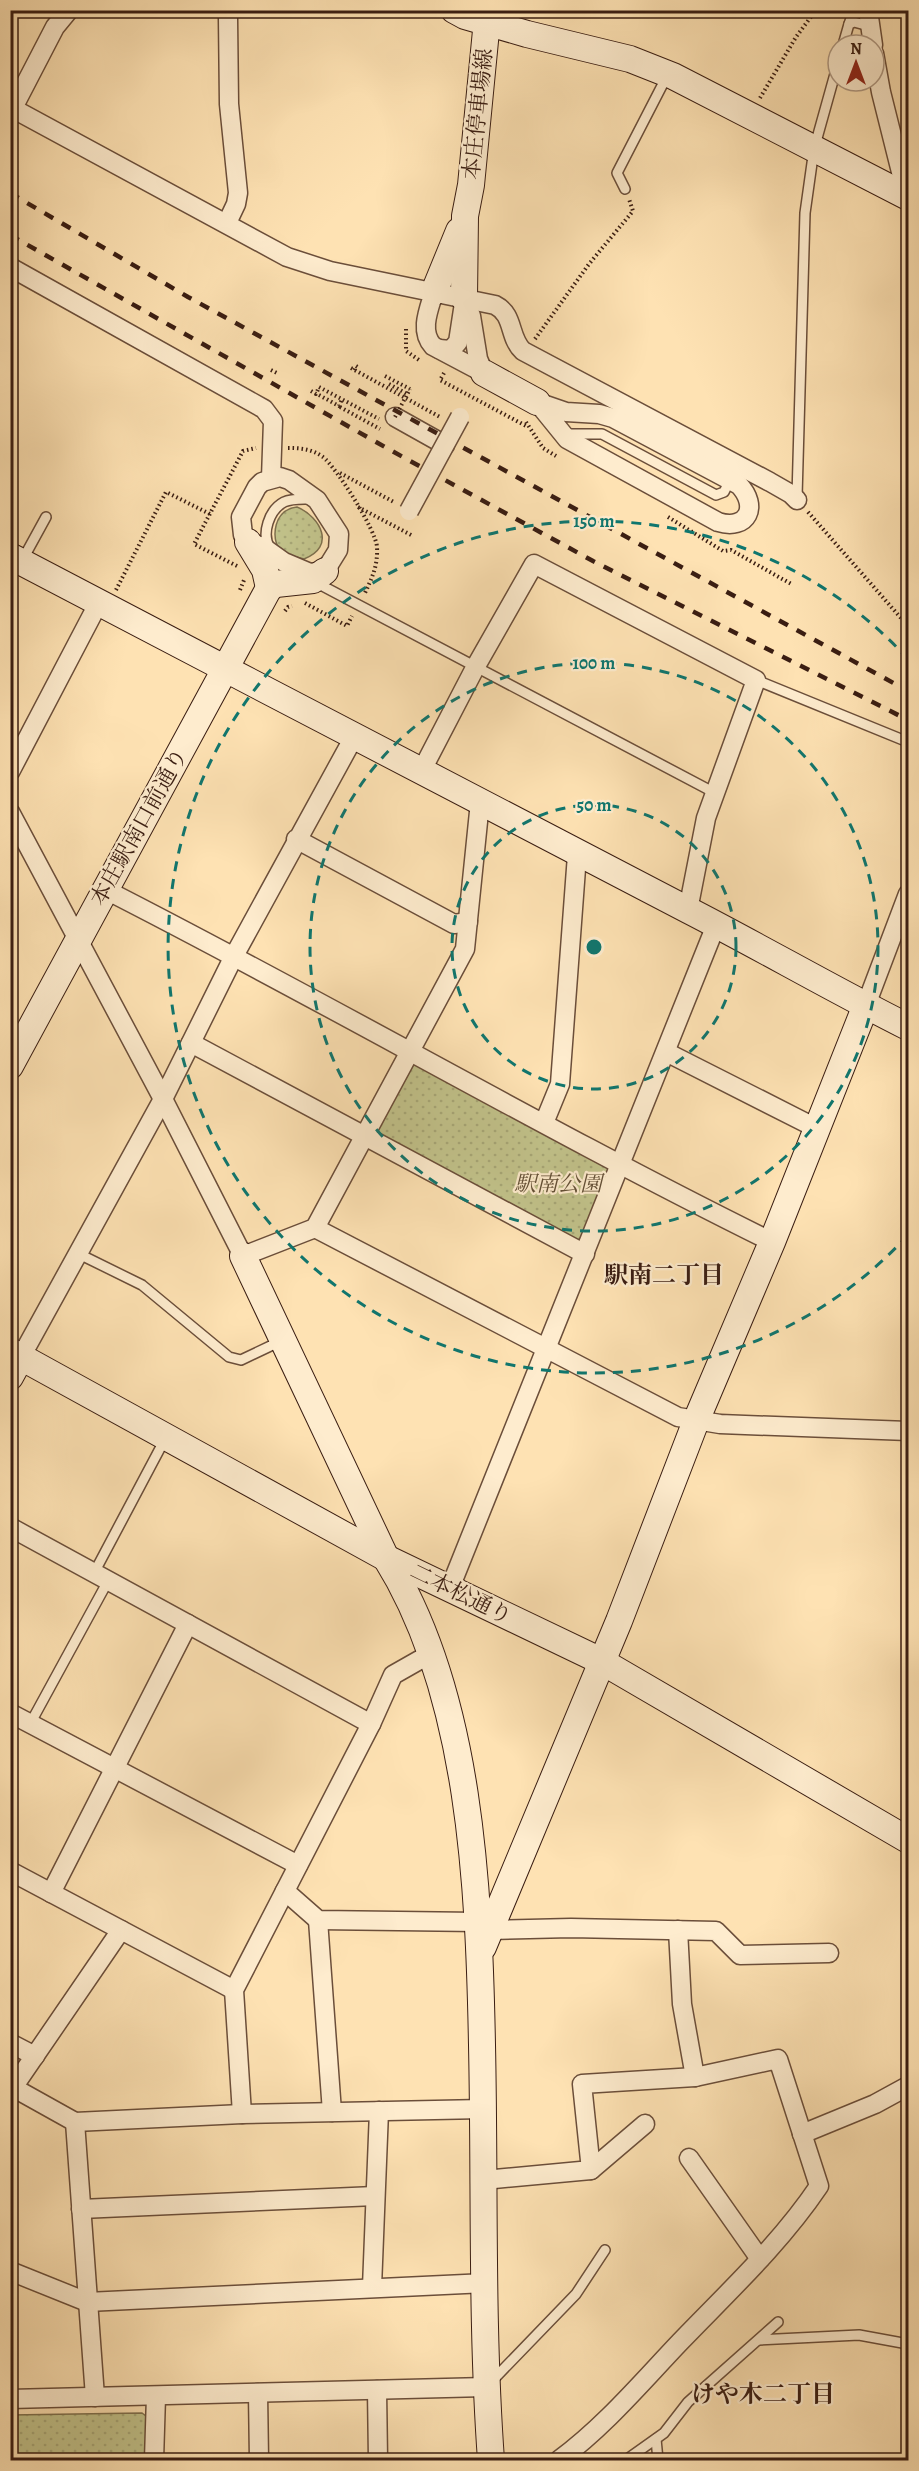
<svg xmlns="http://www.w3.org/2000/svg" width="919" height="2471" viewBox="0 0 919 2471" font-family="Alegreya,'Noto Serif JP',serif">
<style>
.grass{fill:url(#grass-dots);stroke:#7e704e;stroke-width:1.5}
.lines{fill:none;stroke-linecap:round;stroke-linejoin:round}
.lane-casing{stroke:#6b4e3a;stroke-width:12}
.street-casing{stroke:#6b4e3a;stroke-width:21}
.secondary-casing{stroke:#3a1d12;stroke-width:28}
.path{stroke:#3a1d12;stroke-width:4;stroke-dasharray:1.5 3;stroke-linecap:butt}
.lane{stroke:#feecce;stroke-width:9}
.street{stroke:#feecce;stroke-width:18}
.secondary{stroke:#feecce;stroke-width:26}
.rail{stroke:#3a1d12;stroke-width:4.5;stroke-dasharray:10 10;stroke-linecap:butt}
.street-bridge-casing{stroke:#6b4e3a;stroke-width:21;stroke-linecap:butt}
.path-bridge{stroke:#3a1d12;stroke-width:4;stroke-dasharray:1.5 3;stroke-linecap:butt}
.street-bridge{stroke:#feecce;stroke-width:18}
.ring{fill:none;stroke:#0f766e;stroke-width:3;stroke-dasharray:10 8}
.labels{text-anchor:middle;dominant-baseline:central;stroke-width:4.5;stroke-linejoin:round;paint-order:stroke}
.street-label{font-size:22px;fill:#3a1d12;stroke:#feecce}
.park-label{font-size:22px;font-style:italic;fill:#634f36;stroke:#feecce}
.neighbourhood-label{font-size:24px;font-weight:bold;fill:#3a1d12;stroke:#feecce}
.centre{fill:#0f766e;stroke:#feecce;stroke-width:3}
.ring-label{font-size:18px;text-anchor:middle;font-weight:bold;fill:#0f766e;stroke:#feecce;stroke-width:4.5;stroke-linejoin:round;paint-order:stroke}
</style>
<defs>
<pattern id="grass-dots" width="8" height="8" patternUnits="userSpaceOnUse" patternTransform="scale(1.5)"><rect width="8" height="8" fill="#c2c38b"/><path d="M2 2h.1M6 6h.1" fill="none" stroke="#a7a777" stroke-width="1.8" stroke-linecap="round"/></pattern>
</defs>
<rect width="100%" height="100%" fill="#fee2b3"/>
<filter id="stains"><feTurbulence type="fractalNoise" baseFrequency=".00333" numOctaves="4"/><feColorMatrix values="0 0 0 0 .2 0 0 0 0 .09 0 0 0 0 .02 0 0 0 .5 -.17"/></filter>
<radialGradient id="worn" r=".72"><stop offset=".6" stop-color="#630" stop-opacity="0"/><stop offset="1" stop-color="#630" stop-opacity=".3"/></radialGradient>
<g class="grass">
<path d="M297,507C321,517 336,547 304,559L281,553C270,536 274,510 297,507Z"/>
<polygon points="416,1064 611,1169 585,1241 574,1241 377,1137 375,1131 411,1065"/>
<polygon points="142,2413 150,2419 148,2460 11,2460 10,2415"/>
</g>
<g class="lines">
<defs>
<g id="lane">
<polyline points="849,24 854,10"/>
<polyline points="843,45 849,24 854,22 869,26"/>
<polyline points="625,189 617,173 668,74"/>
<polyline points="564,434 602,434 716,495 724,492 727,486 725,479"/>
<polyline points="797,497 805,213 814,149 838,63"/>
<path d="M270,548C261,534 269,510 284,502C292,498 303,499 312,499"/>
<polyline points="23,559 46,517"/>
<polyline points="315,582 715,793"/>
<polyline points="756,680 908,742"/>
<polyline points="79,1254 142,1285 229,1357 241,1360 281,1341"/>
<polyline points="94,1573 165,1439"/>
<polyline points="30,1724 108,1581"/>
<polyline points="759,2340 859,2335 908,2344"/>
<polyline points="491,2382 576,2294 605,2250"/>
<polyline points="656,2439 658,2460"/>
<polyline points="626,2460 664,2433 688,2402 778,2322"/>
</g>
<g id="street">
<polyline points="868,10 873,45"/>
<polyline points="874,53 881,92 907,196"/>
<path d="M10,107L287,257L330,271L495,305C515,315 508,337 523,351L770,482L791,494L797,500"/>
<polyline points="13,108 55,27 69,10"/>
<polyline points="227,223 236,204 238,193 229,104 228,18"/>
<polyline points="10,267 264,409 273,421 271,478"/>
<path d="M434,292C429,309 419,331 433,346L484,373"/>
<polyline points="464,298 471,316 478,359 484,373"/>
<polyline points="439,349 451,350 458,342 464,303"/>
<path d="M537,402L566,412L599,414L613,418L739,485C759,506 748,531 718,522L567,439Z"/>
<polyline points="395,417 445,445"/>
<polygon points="280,477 289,480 317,500 339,534 338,550 325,571 310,573 284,562 263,547 248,542 243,535 241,517 257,487 262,482"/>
<polyline points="422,770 476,666 534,564 756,680 706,818 688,910"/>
<polyline points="10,772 99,602"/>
<polyline points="10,812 163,1099 243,1256 315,1228 465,949 480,802"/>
<polyline points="296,839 454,924 468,922"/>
<path d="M106,890C330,1004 547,1131 772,1242"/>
<polyline points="866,1005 908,894"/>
<polyline points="191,1043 585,1254"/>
<polyline points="666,1052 816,1128"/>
<polyline points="544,1123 560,1084 577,855"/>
<polyline points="315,1228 678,1417 720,1424 908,1431"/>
<polyline points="21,1357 163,1099 234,956 355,735"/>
<polyline points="10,1527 371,1724"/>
<polyline points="450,1588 716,925"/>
<polyline points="10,1713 298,1865"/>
<polyline points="10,1871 234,1990"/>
<polyline points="285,1891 318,1920 478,1922"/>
<polyline points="51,1893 188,1624"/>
<polyline points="318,1920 332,2112"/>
<polyline points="490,1930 571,1928 716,1931 740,1955 829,1953"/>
<polyline points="678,1930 682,2004 695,2077"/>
<polyline points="10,2043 35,2056"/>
<polyline points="14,2088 75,2122 242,2114 483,2109"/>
<polyline points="10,2092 121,1930"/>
<polyline points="242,2114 234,1990 371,1724 393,1675 430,1654"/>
<polyline points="75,2122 95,2397"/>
<polyline points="802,2134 875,2104 908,2086"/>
<polyline points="689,2158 760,2259"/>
<polyline points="591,2170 645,2124"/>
<path d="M484,2180L591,2170L582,2084L695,2077L778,2059L819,2186C780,2244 728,2292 680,2342C641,2383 604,2427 559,2460"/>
<polyline points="81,2209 375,2196"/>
<polyline points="10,2271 87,2302 486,2283"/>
<polyline points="372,2287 379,2111"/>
<polyline points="377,2390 378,2460"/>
<polyline points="258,2393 259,2460"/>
<polyline points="10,2399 486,2387"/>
<polyline points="154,2460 156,2396"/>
</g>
<g id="secondary">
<polyline points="454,10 465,16 527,34 630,59 673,76 908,197"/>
<polyline points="434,292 459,231"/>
<polyline points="464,298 465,216 471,185 488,10"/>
<polyline points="484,373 537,402"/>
<polyline points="248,542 265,570 269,588"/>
<path d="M10,556C236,674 461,793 688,910C762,948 834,990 908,1027"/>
<polyline points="269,588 276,584 313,580 325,571"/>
<polyline points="10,1066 269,588"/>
<path d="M243,1256L386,1558C471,1694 479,1889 482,2045C485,2184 481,2323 491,2460"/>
<polyline points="10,1351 386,1558 601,1661 908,1840"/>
<polyline points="10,1377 21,1357"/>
<polyline points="483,1947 619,1621 696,1421 772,1242 866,1005"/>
</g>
</defs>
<use href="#lane" class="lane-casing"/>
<use href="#street" class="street-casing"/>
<use href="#secondary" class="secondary-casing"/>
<g class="path">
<polyline points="760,98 796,37 816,10"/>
<polyline points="406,329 406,351 419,360"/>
<polyline points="535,339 589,264 633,211 629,199"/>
<polyline points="351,368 440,417"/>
<polyline points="271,370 277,373"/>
<polyline points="354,370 356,366 359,368"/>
<polyline points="444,373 440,380 528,427"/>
<polyline points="385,376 410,389"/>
<polyline points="389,384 407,394"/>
<polyline points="311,391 316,394 319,387 379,419"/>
<polyline points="319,395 339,406 342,399"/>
<polyline points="340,407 380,429"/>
<polyline points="526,422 543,448 556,456"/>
<path d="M288,448C301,448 312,449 323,457C336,467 376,530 377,547C378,566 372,578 364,595"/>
<polyline points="340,473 394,502"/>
<polyline points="358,507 413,536"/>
<polyline points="808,512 908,626"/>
<polyline points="668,517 723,551 731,550 793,585"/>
<polyline points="237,566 194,544 243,451 256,448"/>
<polyline points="116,590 166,492 210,514"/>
<polyline points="240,590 244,580"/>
<polyline points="305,603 347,626 352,616"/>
<polyline points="285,611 288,607 292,606"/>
</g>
<use href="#lane" class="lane"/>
<use href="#street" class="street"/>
<use href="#secondary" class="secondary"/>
<g class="rail">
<polyline points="10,193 188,297 908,691"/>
<polyline points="10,235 392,451 593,561 908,720"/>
</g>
<defs>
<polyline id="street-bridge" points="409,511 460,417"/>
</defs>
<use href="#street-bridge" class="street-bridge-casing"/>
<polyline class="path-bridge" points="395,417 410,389"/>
<use href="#street-bridge" class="street-bridge"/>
</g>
<g class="ring">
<circle cx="594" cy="947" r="142"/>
<circle cx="594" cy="947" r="284"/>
<path d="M908 1235A426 426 0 1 1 908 659"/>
</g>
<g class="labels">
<g class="street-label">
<text transform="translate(478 114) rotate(-84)">本庄停車場線</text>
<text transform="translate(139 827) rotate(-61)">本庄駅南口前通り</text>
<text transform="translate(461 1594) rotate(26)">二本松通り</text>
</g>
<g class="park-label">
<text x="558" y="1184">駅南公園</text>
</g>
<g class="neighbourhood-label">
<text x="664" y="1275">駅南二丁目</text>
<text x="763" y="2394">けや木二丁目</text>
</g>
</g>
<circle cx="594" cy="947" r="9" class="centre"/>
<g class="ring-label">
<text x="594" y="527">150 m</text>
<text x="594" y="669">100 m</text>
<text x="594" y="811">50 m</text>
</g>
<rect width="919" height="2471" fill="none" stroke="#fee2b3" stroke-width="36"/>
<rect x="12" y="12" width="895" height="2447" fill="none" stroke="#3a1d12" stroke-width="3"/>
<rect x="18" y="18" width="883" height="2435" fill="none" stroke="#3a1d12" stroke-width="1.5"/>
<g transform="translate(856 63)"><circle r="28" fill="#feecce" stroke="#b09983" stroke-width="1.5"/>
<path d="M0-4.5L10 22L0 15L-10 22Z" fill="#8f2418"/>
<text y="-9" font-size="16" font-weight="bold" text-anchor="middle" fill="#3a1d12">N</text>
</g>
<rect width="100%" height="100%" filter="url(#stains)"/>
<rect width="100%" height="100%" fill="url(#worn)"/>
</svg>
